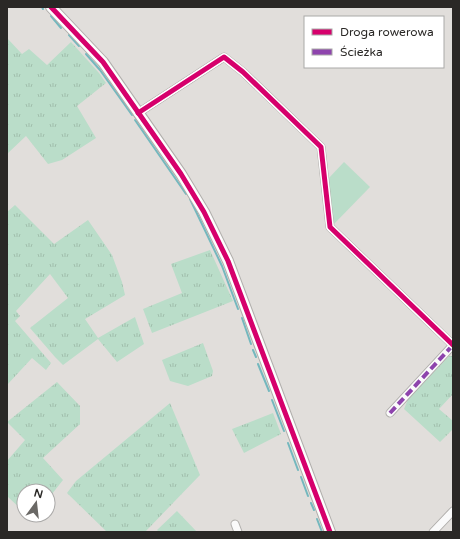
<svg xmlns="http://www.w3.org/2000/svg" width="460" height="539" viewBox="0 0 460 539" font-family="'Varela Round',sans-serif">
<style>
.grass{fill:url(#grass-tufts)}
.green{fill:#baddc9}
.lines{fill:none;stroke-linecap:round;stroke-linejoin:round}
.stream{stroke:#74b8be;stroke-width:2}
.street-casing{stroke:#b0aeab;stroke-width:9}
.secondary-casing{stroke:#b0aeab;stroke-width:12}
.street{stroke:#fafafa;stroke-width:7}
.secondary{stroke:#fafafa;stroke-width:10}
.quiet{stroke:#8e44ad;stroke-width:4;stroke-dasharray:8 4;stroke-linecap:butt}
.cycleway-casing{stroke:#fff;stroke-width:8}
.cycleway{stroke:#d6006c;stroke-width:5}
</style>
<defs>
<pattern id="grass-tufts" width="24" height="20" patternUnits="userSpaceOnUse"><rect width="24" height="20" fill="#baddc9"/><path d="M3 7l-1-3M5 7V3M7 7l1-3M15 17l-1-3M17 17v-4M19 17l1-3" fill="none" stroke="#a0beac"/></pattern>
</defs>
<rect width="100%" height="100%" fill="#e1dedb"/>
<g class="grass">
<polygon points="7,38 22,54 29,49 47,65 71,42 99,73 106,83 77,106 96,138 62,160 48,164 26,136 7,154"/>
<polygon points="15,205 54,244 88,220 112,255 122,282 125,295 85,319 98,338 135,317 144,344 117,362 98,339 63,365 55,357 30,328 68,298 50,274 16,311 20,316 15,321 51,363 46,370 32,358 7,385 7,212"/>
<polygon points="210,250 233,301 152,333 143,309 182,293 171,264"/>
<polygon points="203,343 213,371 212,376 188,386 170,381 162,360"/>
<polygon points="449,356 453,356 453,394 439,409 453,421 453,429 440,442 404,409 408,399"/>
<polygon points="57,382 80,406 80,424 43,458 63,480 48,499 48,491 24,491 24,512 7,496 7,461 25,440 7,422"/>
<polygon points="170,403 200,475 145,532 107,532 67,493 76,481"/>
<polygon points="273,413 281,434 244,453 232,429"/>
<polygon points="177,511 197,532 159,532 157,530"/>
</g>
<polygon class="green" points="344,162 370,187 333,225 328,179"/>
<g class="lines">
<g class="stream">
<polyline points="42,7 43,9"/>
<polyline points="51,16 61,28"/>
<polyline points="69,35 79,46"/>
<polyline points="86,54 100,70 132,115"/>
<polyline points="135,120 186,194"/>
<polyline points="190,199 222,266 238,309"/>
<polyline points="242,318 251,344"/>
<polyline points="253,350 256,357"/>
<polyline points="258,364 269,391"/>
<polyline points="272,400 284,431"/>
<polyline points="288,443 298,470"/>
<polyline points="301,477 308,496"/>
<polyline points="311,503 314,510"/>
<polyline points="317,519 322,532"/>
</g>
<defs>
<g id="street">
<polyline points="138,113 224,57 243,72 321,147 330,227 453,345"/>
<polyline points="390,413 453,345"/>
<polyline points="235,524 238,532"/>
<polyline points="433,532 453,511"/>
</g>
<polyline id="secondary" points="51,7 103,62 181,174 204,212 228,261 330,532"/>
</defs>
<use href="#street" class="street-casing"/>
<use href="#secondary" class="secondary-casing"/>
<use href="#street" class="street"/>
<use href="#secondary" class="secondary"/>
<polyline class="quiet" points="390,413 453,345"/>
<defs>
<g id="cycleway">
<polyline points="51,7 103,62 181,174 204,212 228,261 330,532"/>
<polyline points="138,113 224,57 243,72 321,147 330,227 453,345"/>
</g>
</defs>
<use href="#cycleway" class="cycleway-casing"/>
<use href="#cycleway" class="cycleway"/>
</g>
<rect width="460" height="539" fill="none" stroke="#2a2826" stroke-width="16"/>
<rect x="304" y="16" width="140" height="52" fill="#ffffff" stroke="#aaa9a8"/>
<rect x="312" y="29" width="20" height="6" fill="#d6006c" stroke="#aaa9a8"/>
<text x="340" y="36" font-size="12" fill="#2a2826">Droga rowerowa</text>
<rect x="312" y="49" width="20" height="6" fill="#8e44ad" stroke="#aaa9a8"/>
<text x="340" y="56" font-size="12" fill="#2a2826">Ścieżka</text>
<g transform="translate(36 503) rotate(15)"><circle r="19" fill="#ffffff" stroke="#aaa9a8"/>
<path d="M0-3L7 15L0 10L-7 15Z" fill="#6a6865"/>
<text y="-6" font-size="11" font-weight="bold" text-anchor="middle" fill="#2a2826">N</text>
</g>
</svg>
